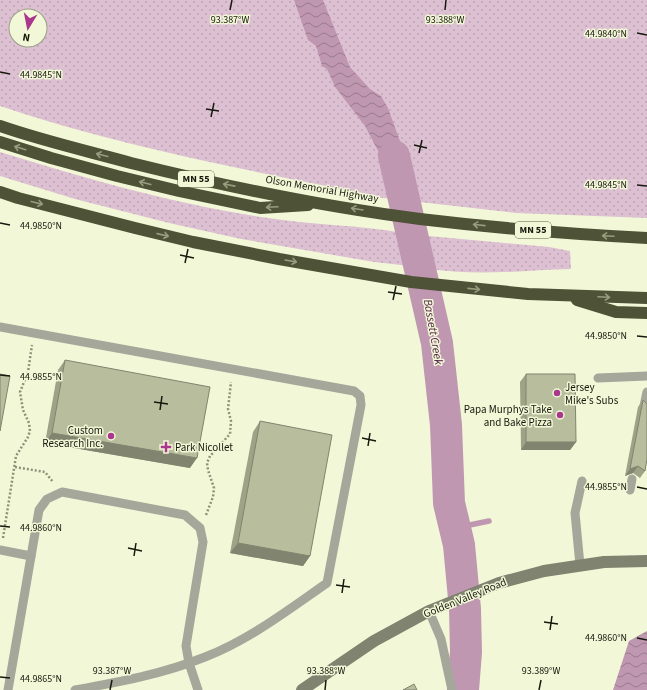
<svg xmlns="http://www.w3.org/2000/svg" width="647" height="690" viewBox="0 0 647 690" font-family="'Source Sans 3',sans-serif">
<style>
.grass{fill:url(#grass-dots);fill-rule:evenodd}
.water{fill:url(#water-waves)}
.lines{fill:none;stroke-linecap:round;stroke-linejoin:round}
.stream{stroke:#bf97b1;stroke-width:5.5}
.river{stroke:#bf97b1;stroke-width:32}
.path{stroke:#8d917a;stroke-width:2.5;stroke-dasharray:2 2;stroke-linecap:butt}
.lane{stroke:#a5a79a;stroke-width:9}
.secondary{stroke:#7f836f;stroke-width:12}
.highway{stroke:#4e5236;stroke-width:12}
.wall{fill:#9ea387}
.shaded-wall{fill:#81846e}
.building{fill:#b8bd9d;stroke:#81846e}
.oneway{stroke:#989d7e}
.ticks{fill:none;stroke:#18190e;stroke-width:1.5}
.poi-dot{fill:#ab368e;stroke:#f2f8d7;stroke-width:1.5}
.labels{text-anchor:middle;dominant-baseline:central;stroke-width:3;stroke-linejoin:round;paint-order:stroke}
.shield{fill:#f2f8d7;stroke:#595c4a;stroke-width:1}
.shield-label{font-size:10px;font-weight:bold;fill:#18190e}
.street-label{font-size:11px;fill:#18190e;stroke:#f2f8d7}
.poi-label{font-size:11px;fill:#18190e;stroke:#f2f8d7;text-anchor:start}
.water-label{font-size:12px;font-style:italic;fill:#572549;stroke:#f2f8d7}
.ticks-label{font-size:10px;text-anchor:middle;fill:#18190e;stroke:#f2f8d7;stroke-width:3;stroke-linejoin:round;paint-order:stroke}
</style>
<defs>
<pattern id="grass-dots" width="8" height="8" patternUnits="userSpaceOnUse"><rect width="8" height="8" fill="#ddc1d3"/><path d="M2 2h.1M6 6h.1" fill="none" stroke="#bda5b4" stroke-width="1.8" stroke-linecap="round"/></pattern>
<pattern id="water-waves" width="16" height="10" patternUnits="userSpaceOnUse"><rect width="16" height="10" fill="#bf97b1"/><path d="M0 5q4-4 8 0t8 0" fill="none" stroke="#9a7a8e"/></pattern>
</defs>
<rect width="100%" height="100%" fill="#f2f8d7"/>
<g class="grass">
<path d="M0,0H647V218L516,213L366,196L347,190C230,167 113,144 0,106ZM16,16H40V40H16Z"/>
<path d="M0,152C87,179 178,205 268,218C313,225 359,225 403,233L410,266L374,262L241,239L169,223L75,199L0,176Z"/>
<path d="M418,235L549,247L570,251L571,269C523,270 474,277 426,268Z"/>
</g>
<g class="water">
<polygon points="294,0 323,0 350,67 370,89 381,96 388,108 400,141 406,149 414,195 410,200 394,198 395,196 389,192 386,166 365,126 335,87 327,69 322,66 316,46 308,40"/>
<polygon points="403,233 418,235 426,268 410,266"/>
<polygon points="647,631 647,690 613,690 629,641"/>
</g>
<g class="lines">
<polyline class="stream" points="455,528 489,521"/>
<polyline class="river" points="394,156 437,343 446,425 449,503 459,545 465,609 466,652 463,690"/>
<g class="path">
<polyline points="15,467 45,472 53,482"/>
<polyline points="206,515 213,497 214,488 208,470 207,463 210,456 230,434 231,421 228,409 231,382"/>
<polyline points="3,538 16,456 28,437 30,431 29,423 23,410 20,392 28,372 32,345"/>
</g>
<g class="lane">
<path d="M0,327L354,391L360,396L361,405L327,583C288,610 249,640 205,657C163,674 119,682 75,690"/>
<polyline points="598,378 647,376"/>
<polyline points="644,406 647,392"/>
<polyline points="630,490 632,479"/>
<polyline points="0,550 31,556"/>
<polyline points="580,565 575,513 582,481"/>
<polyline points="429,611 441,639 452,690"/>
<polyline points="8,690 39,510 47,499 62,492 185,515 200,528 203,542 186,646 189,663 198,690"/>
</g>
<polyline class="secondary" points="302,690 374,641 429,611 499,583 544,571 604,562 647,561"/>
<g class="highway">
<path d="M0,126C43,141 87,151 131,163C224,186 324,207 420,219C495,228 571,234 647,238"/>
<polyline points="0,142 51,158 117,176 179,191 260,208 308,205"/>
<polyline points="0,192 18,198 135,228 193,242 279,259 411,282 528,294 647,298"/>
<polyline points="577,300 616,312 647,313"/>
</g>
</g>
<g class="wall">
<polygon points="65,360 190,468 45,443 58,370"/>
<polygon points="526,374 576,442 570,450 521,450 520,382"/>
<polygon points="643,400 647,404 647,462 646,462 645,471 640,478 633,473 625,476 638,407"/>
<polygon points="260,421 310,556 303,566 230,553 253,432"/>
</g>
<g class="shaded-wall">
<polygon points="52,433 197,458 190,468 45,443"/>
<polygon points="526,442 576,442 570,450 521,450"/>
<polygon points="638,466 633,473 625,476 630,469"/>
<polygon points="238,543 310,556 303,566 230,553"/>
</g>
<g class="building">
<polygon points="65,360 210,387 197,458 52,433"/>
<polygon points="0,374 10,376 0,431"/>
<polygon points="526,374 575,374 576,442 526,442"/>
<polygon points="643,400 647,404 647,459 645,471 638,466 630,469"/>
<polygon points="260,421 332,435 310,556 238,543"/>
<polygon points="414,684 417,690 403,690"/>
</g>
<defs><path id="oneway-shaft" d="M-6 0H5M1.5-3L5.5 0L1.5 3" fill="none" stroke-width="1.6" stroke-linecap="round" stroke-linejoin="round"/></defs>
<g class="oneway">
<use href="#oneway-shaft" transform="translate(20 148) rotate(-163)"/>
<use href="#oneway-shaft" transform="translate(102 155) rotate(-166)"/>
<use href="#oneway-shaft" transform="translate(145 183) rotate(-166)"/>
<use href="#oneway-shaft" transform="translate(229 185) rotate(-169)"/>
<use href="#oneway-shaft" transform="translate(37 203) rotate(14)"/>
<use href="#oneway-shaft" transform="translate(272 207) rotate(177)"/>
<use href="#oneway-shaft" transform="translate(357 209) rotate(-171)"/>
<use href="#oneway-shaft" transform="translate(479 225) rotate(-174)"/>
<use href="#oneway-shaft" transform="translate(163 235) rotate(13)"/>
<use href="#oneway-shaft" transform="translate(608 236) rotate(-177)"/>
<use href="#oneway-shaft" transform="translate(291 261) rotate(10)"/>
<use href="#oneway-shaft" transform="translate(474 289) rotate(6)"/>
<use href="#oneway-shaft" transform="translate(604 297) rotate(3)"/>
</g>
<path class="ticks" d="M230,10L232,0M445,10L446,0M637,33L647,35M0,72L10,74M206,109L219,111M211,117L214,103M414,145L427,148M419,153L422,140M637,185L647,186M0,223L10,225M180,255L194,258M185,263L188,249M388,292L402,294M393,300L396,286M637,336L647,337M0,375L10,376M154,402L168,404M160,410L162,396M362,438L376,441M368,446L370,433M637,487L647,489M0,526L10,527M128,548L142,551M134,556L136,543M336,585L350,587M342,593L344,579M544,622L558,624M550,630L552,616M637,638L647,640M0,677L10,678M110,690L112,680M325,690L326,680M539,690L541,680"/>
<g class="poi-dot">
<circle cx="557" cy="393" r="4"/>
<circle cx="560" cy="415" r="4"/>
<circle cx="111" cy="436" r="4"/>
<path d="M164 441h4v4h4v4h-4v4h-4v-4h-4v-4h4z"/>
</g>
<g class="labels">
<g class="shield">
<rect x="178" y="171" width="36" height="16" rx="3"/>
<rect x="515" y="222" width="36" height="16" rx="3"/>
</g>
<g class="shield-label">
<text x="196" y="179">MN 55</text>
<text x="533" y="230">MN 55</text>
</g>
<g class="street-label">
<text transform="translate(322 189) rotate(10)">Olson Memorial Highway</text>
<text transform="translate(465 598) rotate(-22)">Golden Valley Road</text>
</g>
<g class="poi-label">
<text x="565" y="387">Jersey<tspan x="565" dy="13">Mike's Subs</tspan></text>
<text x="552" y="409" text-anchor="end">Papa Murphys Take<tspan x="552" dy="13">and Bake Pizza</tspan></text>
<text x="103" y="430" text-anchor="end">Custom<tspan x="103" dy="13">Research Inc.</tspan></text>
<text x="175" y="447">Park Nicollet</text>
</g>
<g class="water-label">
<text transform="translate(433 332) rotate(80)">Bassett Creek</text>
</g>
</g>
<g class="ticks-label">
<text x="230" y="23">93.387°W</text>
<text x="445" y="23">93.388°W</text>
<text x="606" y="37">44.9840°N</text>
<text x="41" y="78">44.9845°N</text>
<text x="606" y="188">44.9845°N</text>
<text x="41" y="229">44.9850°N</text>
<text x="606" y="339">44.9850°N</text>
<text x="41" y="380">44.9855°N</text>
<text x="606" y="490">44.9855°N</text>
<text x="41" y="531">44.9860°N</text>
<text x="606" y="641">44.9860°N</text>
<text x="112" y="674">93.387°W</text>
<text x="326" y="674">93.388°W</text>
<text x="541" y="674">93.389°W</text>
<text x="41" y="682">44.9865°N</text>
</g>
<g transform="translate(28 28) rotate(190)"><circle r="19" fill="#f2f8d7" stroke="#9b9f87"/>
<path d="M0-3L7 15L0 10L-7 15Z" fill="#ab368e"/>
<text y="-6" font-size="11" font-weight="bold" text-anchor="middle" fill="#18190e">N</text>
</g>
</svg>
